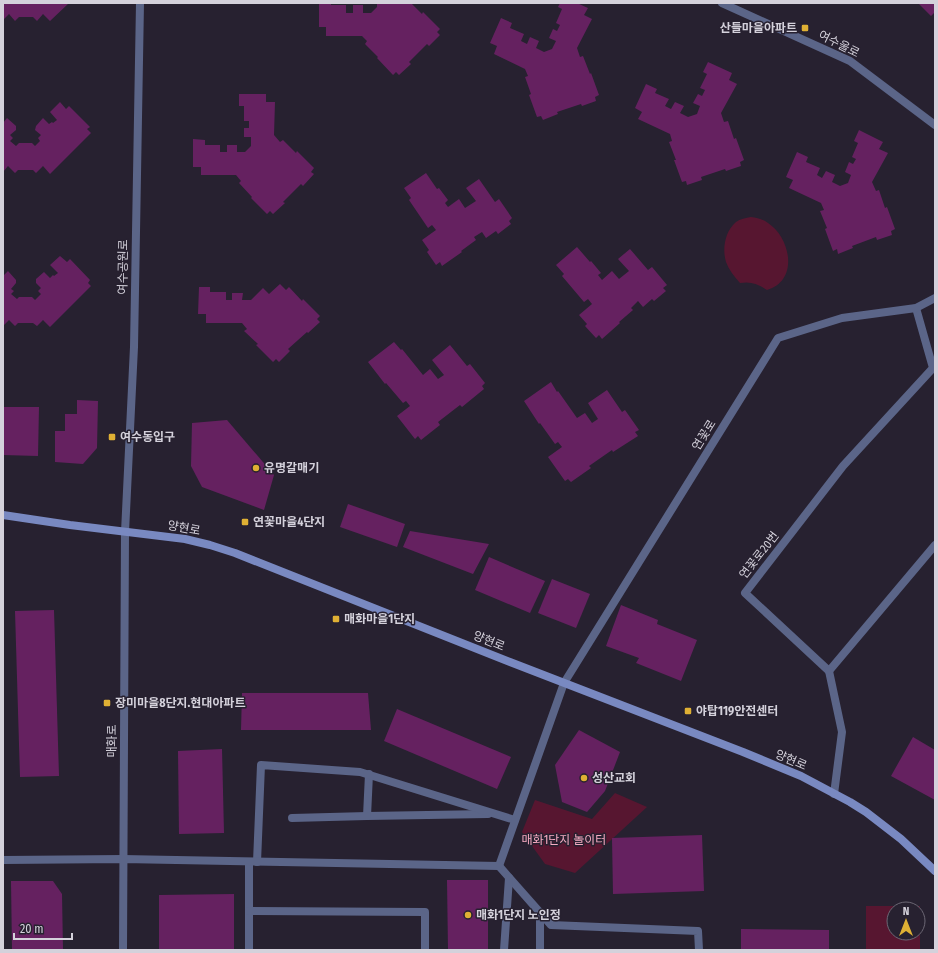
<svg xmlns="http://www.w3.org/2000/svg" width="938" height="953" viewBox="0 0 938 953" font-family="'Fira Sans Condensed','Noto Sans KR',sans-serif">
<style>
.green{fill:#571630;fill-rule:evenodd}
.building{fill:#652160}
.lines{fill:none;stroke-linecap:round;stroke-linejoin:round}
.lane{stroke:#5b6588;stroke-width:8}
.street{stroke:#5b6588;stroke-width:8}
.secondary{stroke:#7989c1;stroke-width:8}
.poi-dot{fill:#dfb034;stroke:#272130;stroke-width:1.5}
.labels{text-anchor:middle;dominant-baseline:central;stroke-width:3;stroke-linejoin:round;paint-order:stroke}
.poi-label{font-size:12px;font-weight:bold;fill:#d4d1db;stroke:#272130;text-anchor:start}
.street-label{font-size:12px;fill:#d4d1db;stroke:#272130}
.park-label{font-size:12px;fill:#f7abc2;stroke:#272130}
</style>
<rect width="100%" height="100%" fill="#272130"/>
<g class="green">
<path d="M751,217C757,218 763,219 768,223C791,238 799,281 767,290C758,284 751,281 740,283C734,276 729,270 726,262C722,249 725,231 736,222C740,219 746,218 751,217Z"/>
<polygon points="615,793 647,807 575,873 545,864 522,832 535,800 592,819"/>
<path d="M866,906H920V950H866ZM894,909H918V933H894Z"/>
</g>
<g class="building">
<polygon points="3,3 69,3 50,21 43,14 37,21 33,17 19,17 15,21 9,14 3,20"/>
<polygon points="319,3 331,3 331,5 346,5 346,13 353,13 353,5 363,5 363,13 371,13 377,7 377,3 411,3 422,14 423,12 440,29 437,32 440,35 429,46 427,44 409,62 411,64 399,75 396,72 393,75 377,58 378,57 365,44 367,41 362,36 326,36 326,27 319,27"/>
<polygon points="560,3 577,3 588,8 584,15 592,19 577,48 580,57 583,56 590,74 591,73 599,95 595,97 596,101 582,106 581,104 557,112 558,114 543,120 541,116 537,117 529,95 531,94 525,77 528,76 525,69 494,54 497,46 490,43 501,18 512,23 510,28 524,34 521,41 527,44 530,37 539,41 536,48 544,52 552,49 556,41 549,38 553,29 557,31 560,25 556,23 562,9 558,7"/>
<polygon points="918,3 935,3 935,14 934,13 931,16"/>
<polygon points="708,62 732,73 729,80 737,84 721,113 724,122 728,121 734,139 736,138 744,160 740,162 741,166 726,171 725,169 701,177 702,180 687,185 686,181 682,182 674,160 676,160 669,142 672,141 670,134 638,119 642,112 635,108 646,84 657,89 655,93 669,99 665,106 671,109 675,102 684,106 680,113 688,117 697,114 700,106 693,103 698,94 702,96 705,90 700,88 707,74 703,72"/>
<polygon points="239,94 266,94 266,102 275,102 274,135 280,142 283,140 296,153 297,151 314,168 311,172 314,174 303,186 301,184 283,202 285,203 273,214 270,211 267,214 251,198 252,197 239,183 241,181 236,175 201,175 201,167 193,167 193,139 205,140 205,145 220,145 220,152 227,152 227,145 237,145 237,152 245,152 251,146 251,137 244,137 244,128 249,128 249,121 244,121 244,106 239,106"/>
<polygon points="60,102 66,109 69,106 90,127 87,129 91,133 50,174 43,166 36,173 33,170 18,170 15,173 8,166 3,172 3,123 7,118 16,126 16,130 10,135 13,138 10,141 16,146 19,143 32,143 35,146 40,141 38,138 41,135 35,130 36,126 43,118 49,124 52,122 53,123 57,120 50,112"/>
<polygon points="859,130 883,142 879,149 888,153 872,182 876,191 879,190 885,208 887,207 895,229 891,231 892,235 877,240 876,237 852,246 853,248 838,254 837,249 833,251 825,229 827,228 820,211 824,210 821,203 789,188 793,180 786,177 797,152 808,157 806,162 820,168 817,175 822,178 826,171 835,175 832,182 840,186 848,183 851,175 845,172 849,162 853,164 856,159 852,157 858,143 854,141"/>
<polygon points="426,173 437,189 439,188 448,200 445,203 448,207 459,199 465,208 476,201 466,188 479,179 495,202 499,199 512,218 509,221 511,224 498,234 496,231 486,238 482,232 474,237 476,240 461,251 462,252 442,266 440,262 436,265 427,252 429,250 422,240 436,230 432,225 428,228 409,200 411,198 404,188"/>
<polygon points="577,247 590,262 591,261 601,273 598,275 602,280 612,271 619,279 629,271 618,259 630,249 648,270 652,267 667,285 663,288 666,291 654,301 652,299 643,307 638,301 631,308 633,310 619,322 620,323 602,339 599,335 596,338 585,326 587,324 579,315 592,304 588,299 584,302 562,276 564,274 556,265"/>
<polygon points="60,256 67,262 70,259 90,280 88,283 91,286 50,327 43,320 37,326 33,323 18,323 15,326 9,320 3,326 3,276 8,271 16,280 16,283 11,289 14,291 11,294 17,299 19,297 32,297 35,300 41,294 38,291 41,288 36,283 36,279 44,272 50,278 53,275 54,276 58,273 50,265"/>
<polygon points="280,284 286,290 289,287 302,301 303,299 320,316 317,319 320,322 308,333 307,332 288,349 290,351 279,362 276,359 273,362 256,345 258,344 244,331 247,329 242,323 206,323 206,314 198,314 199,287 210,287 210,292 226,292 226,300 232,300 232,293 243,293 242,300 251,300 263,288 269,294"/>
<polygon points="394,342 401,350 402,349 423,375 430,369 438,379 444,375 432,360 450,345 467,366 470,364 485,383 482,386 484,389 462,407 460,405 438,422 440,425 421,440 418,436 415,439 397,416 410,406 406,401 403,403 386,383 385,384 368,362"/>
<polygon points="551,382 557,392 558,391 577,418 585,413 592,423 598,419 588,403 607,390 622,412 625,410 639,430 635,432 638,436 613,452 612,450 589,466 591,468 571,482 568,479 565,481 548,457 562,447 558,442 555,444 540,423 539,424 524,401"/>
<polygon points="77,400 98,401 97,448 83,464 55,462 55,431 65,431 65,414 77,414"/>
<polygon points="3,407 39,407 38,456 3,455"/>
<polygon points="227,420 274,475 264,510 202,487 191,466 192,423"/>
<polygon points="348,504 405,524 397,547 340,527"/>
<polygon points="410,531 489,544 473,574 403,547"/>
<polygon points="489,557 545,581 530,613 475,590"/>
<polygon points="552,579 590,594 576,628 538,613"/>
<polygon points="621,605 658,620 657,624 697,640 681,681 636,663 639,658 606,646"/>
<polygon points="54,610 59,776 20,777 15,611"/>
<polygon points="242,693 368,693 371,730 241,730"/>
<polygon points="397,709 511,757 497,789 384,741"/>
<polygon points="579,730 620,752 605,791 587,812 562,802 555,765"/>
<polygon points="913,737 935,750 935,800 891,776"/>
<polygon points="222,749 224,833 179,834 178,751"/>
<polygon points="702,835 704,891 613,894 612,838"/>
<polygon points="447,880 488,880 488,949 448,950"/>
<polygon points="11,881 53,881 62,894 63,950 12,950"/>
<polygon points="234,894 234,950 159,950 159,895"/>
<polygon points="741,929 829,930 829,950 741,950"/>
</g>
<g class="lines">
<g class="lane">
<polyline points="369,774 367,816 488,814"/>
<polyline points="292,818 367,816"/>
<polyline points="249,862 249,950"/>
<polyline points="257,862 261,765 360,772 515,820"/>
<polyline points="499,866 551,925 698,931 699,950"/>
<polyline points="249,911 425,912 425,950"/>
<polyline points="540,913 540,950"/>
<polyline points="504,950 509,878"/>
</g>
<g class="street">
<polyline points="722,3 850,61 935,125"/>
<polyline points="916,308 933,368 843,466 745,593 829,671 935,545"/>
<polyline points="829,671 842,732 834,794"/>
<polyline points="3,860 123,859 499,866 564,683 778,338 842,318 916,308 935,298"/>
<polyline points="123,950 125,532 134,347 140,3"/>
</g>
<polyline class="secondary" points="3,515 70,525 185,539 210,545 235,553 510,662 743,752 801,776 850,802 866,812 901,839 935,871"/>
</g>
<g class="poi-dot">
<rect x="801" y="24" width="8" height="8" rx="2"/>
<rect x="108" y="433" width="8" height="8" rx="2"/>
<circle cx="256" cy="468" r="4"/>
<rect x="241" y="518" width="8" height="8" rx="2"/>
<rect x="332" y="615" width="8" height="8" rx="2"/>
<rect x="103" y="699" width="8" height="8" rx="2"/>
<rect x="684" y="707" width="8" height="8" rx="2"/>
<circle cx="584" cy="778" r="4"/>
<circle cx="468" cy="915" r="4"/>
</g>
<g class="labels">
<g class="poi-label">
<text x="797" y="28" text-anchor="end">산들마을아파트</text>
<text x="120" y="437">여수동입구</text>
<text x="264" y="468">유명갈매기</text>
<text x="253" y="522">연꽃마을4단지</text>
<text x="344" y="619">매화마을1단지</text>
<text x="115" y="703">장미마을8단지.현대아파트</text>
<text x="696" y="711">야탑119안전센터</text>
<text x="592" y="778">성산교회</text>
<text x="476" y="915">매화1단지 노인정</text>
</g>
<g class="street-label">
<text transform="translate(839 44) rotate(27)">여수울로</text>
<text transform="translate(123 267) rotate(-89)">여수공원로</text>
<text transform="translate(704 435) rotate(-58)">연꽃로</text>
<text transform="translate(184 528) rotate(10)">양현로</text>
<text transform="translate(759 555) rotate(-52)">연꽃로20번</text>
<text transform="translate(489 641) rotate(22)">양현로</text>
<text transform="translate(112 741) rotate(-90)">매화로</text>
<text transform="translate(791 760) rotate(23)">양현로</text>
</g>
<g class="park-label">
<text x="564" y="840">매화1단지 놀이터</text>
</g>
</g>
<rect width="938" height="953" fill="none" stroke="#d4d1db" stroke-width="8"/>
<g transform="translate(906 921)"><circle r="19" fill="#272130" stroke="#6c6774"/>
<path d="M0-3L7 15L0 10L-7 15Z" fill="#dfb034"/>
<text y="-6" font-size="11" font-weight="bold" text-anchor="middle" fill="#d4d1db">N</text>
</g>
<path d="M14 933v6h58v-6" fill="none" stroke="#d4d1db" stroke-width="2"/>
<text x="20" y="933" font-size="12" fill="#d4d1db" stroke="#272130" stroke-width="3" paint-order="stroke">20 m</text>
</svg>
